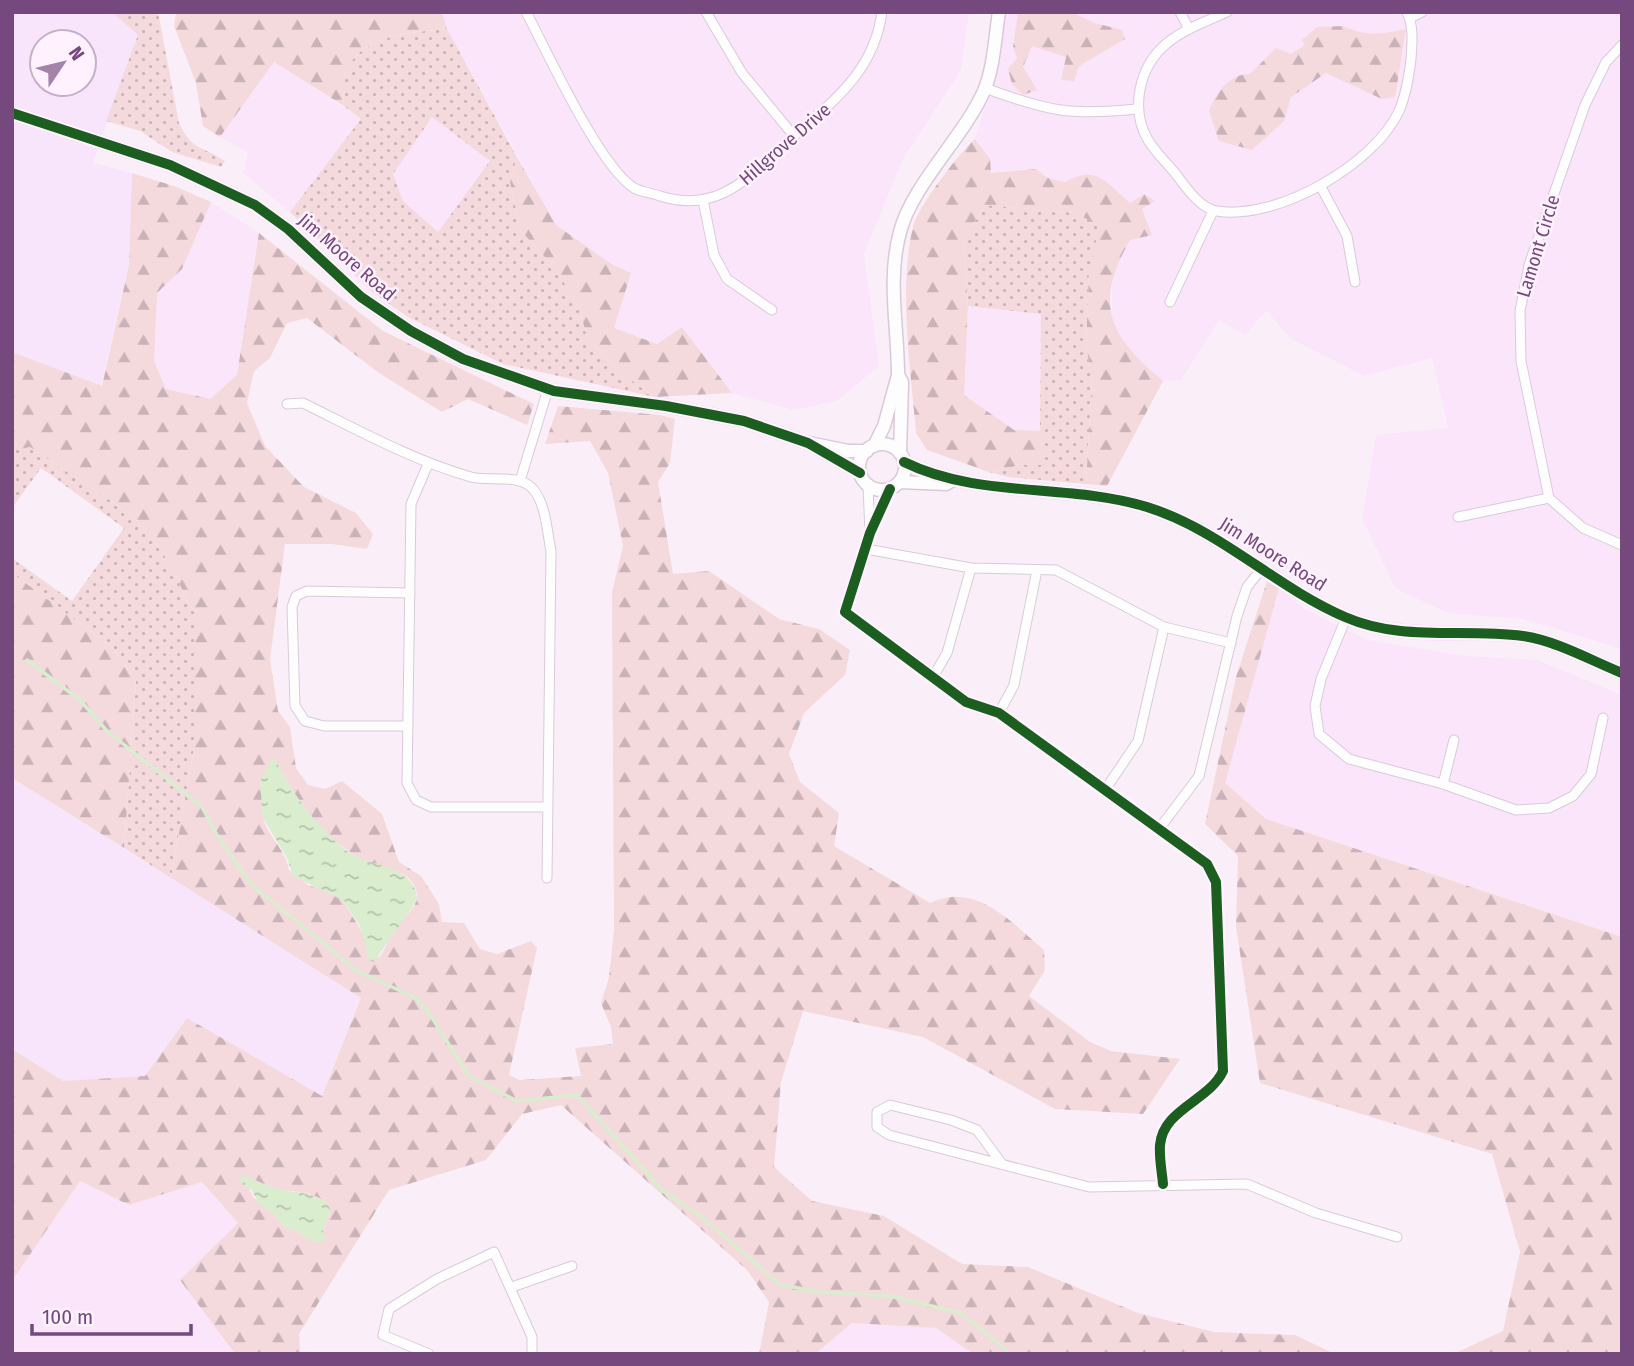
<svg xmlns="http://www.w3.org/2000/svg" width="1634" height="1366" viewBox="0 0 1634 1366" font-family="'Fira Sans Condensed',sans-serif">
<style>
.residential{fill:#fbe5fa}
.commercial{fill:#f8e5fc;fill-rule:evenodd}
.grass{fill:url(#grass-dots);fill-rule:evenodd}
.forest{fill:url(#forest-firs);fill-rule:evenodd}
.water{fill:url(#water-ripples)}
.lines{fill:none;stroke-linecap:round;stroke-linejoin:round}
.stream{stroke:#daedce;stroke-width:3.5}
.street-casing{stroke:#d8cbd8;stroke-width:11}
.secondary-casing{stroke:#d8cad8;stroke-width:15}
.street{stroke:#fefdfe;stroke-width:9}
.secondary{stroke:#fefdfe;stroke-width:12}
.cycleway-casing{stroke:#fff2fe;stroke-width:15}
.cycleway{stroke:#1b5e20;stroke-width:10}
.labels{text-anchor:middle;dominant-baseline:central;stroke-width:5;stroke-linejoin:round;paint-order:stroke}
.street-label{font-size:19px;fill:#75487e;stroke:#fff2fe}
</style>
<defs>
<pattern id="grass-dots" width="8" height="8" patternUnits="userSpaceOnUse" patternTransform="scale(1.75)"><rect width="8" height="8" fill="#f4dadc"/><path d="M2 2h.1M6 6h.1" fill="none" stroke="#cab3b8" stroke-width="1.8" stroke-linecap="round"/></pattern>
<pattern id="forest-firs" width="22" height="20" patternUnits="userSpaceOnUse" patternTransform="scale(1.75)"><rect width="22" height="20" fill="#f4dadc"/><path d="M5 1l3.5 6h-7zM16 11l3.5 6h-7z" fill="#cab3b8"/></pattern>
<pattern id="water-ripples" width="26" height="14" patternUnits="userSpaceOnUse" patternTransform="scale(1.75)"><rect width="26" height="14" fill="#daedce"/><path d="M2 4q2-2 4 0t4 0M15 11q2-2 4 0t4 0" fill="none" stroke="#b5c2ac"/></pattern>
</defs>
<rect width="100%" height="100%" fill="#faeff9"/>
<g class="residential">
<polygon points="442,12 969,12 961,70 903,159 864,254 879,366 837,401 793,410 732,393 682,327 657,344 614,328 631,273 613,265 556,225 447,29"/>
<polygon points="1004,12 1622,12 1622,649 1523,619 1448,613 1396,589 1362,519 1376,435 1448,428 1432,358 1364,376 1290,338 1266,310 1246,335 1219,320 1181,380 1163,381 1132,355 1111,320 1113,271 1142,209 1154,202 1130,203 1118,192 1048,178 1036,169 990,172 990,159 975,139 992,82"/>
<polygon points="274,62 362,119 290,212 243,173 248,152 220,137"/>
<polygon points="432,116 490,161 439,233 403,201 393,174"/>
<polygon points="211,202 259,233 237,375 210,399 166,389 154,361 157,293 182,269"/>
<polygon points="968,306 1041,313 1040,431 1014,430 964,395"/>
<polygon points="1279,588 1305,609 1367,640 1464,656 1538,660 1622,695 1622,937 1266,819 1224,783"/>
<polygon points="80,1181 129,1205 202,1182 238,1223 181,1280 234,1354 12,1354 12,1281"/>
<polygon points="852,1323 936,1328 973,1354 815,1354"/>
</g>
<g class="commercial">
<path d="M12,12H112L138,34L93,163L132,173L129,265L101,386L12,352ZM42,42H84V84H42Z"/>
<polygon points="12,778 361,998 322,1097 187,1018 145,1076 63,1081 12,1049"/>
</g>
<g class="grass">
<path d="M112,12H158L179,123C192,151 203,146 225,161L221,167L172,152L140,131L106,121L138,35Z"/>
<path d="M447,29L517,157L510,182L521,231L555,268L579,307L587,337L617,370L655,397L503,364L408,317L372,292L290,212L361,119L344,106C344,97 341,82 345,73C362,33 410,33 447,29ZM432,117L490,161L438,232L403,201L393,174Z"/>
<polygon points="986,205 1077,213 1100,227 1089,272 1086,344 1092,380 1086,484 1008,477 989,472 1019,465 1043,464 1040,431 1041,314 968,306 964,238"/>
<polygon points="30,447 132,515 162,551 194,612 194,748 171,878 124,848 136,682 114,649 12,573 12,558 72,601 124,528 41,468 12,508 12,451"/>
</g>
<g class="forest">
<path d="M176,12H442L447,29C410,33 362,33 345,73C341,82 344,97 344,106L274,62L220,137L203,126L196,83L174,26Z"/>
<polygon points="1018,12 1071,12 1095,23 1122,30 1125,39 1079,66 1074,81 1061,80 1066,57 1032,46 1023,67 1037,90 1023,95 1012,84 1008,69 1017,58 1013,47"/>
<path d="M1343,26C1365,37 1383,34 1406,29L1395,97L1382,99L1326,73L1291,97L1284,121L1252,150L1219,141L1209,111C1216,93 1229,74 1250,74L1276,48L1291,54L1305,45L1302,40L1317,27Z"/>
<path d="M975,139L990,159L991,173L1036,169L1048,178L1065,182C1096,164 1107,183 1130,203L1144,194L1155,201L1142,209L1152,235L1130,240C1093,305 1109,336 1163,381L1107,486L1086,484L1092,380L1086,344L1089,272L1099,227L1077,213L986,205L964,238L968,306L964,395L1014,430L1040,431L1044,465H1019L989,472L927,450L916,433C911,370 898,289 913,227C917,208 959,153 975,139Z"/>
<polygon points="517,157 556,225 613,265 631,273 614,328 657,344 682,327 732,393 655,397 617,370 587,337 579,307 555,268 521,231 510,182"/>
<path d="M132,173L174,186L211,202L182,269L157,293L154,361L166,389L210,399L237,375L259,233L383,331L534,404L527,425L468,399L442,412L379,373L307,318L287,323L270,358L254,371L247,403L265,446L304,487L356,513L373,534L367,549L332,544H285L270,659L278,711L290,727L296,768L308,785L325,789L342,781L382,814L399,862L421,876L439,904L442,922L464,923L480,949L497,954L531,941L537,948L509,1075L520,1080L581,1076L575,1048L613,1044L611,1027L601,1003L609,977L614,929L612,592L623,546L608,473L590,441L545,444L558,406L660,415L675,419L670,463L658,482L673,574L709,571L779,619L819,629L850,650L845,675L804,713L789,754L800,782L839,813L834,846L930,903C976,881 1011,922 1044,950L1045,970L1029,996L1090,1042L1111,1051L1180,1059L1143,1114L1055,1109L923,1037L803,1011L781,1082L774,1167L812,1201L884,1216L962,1264L1028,1267L1138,1313L1214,1332L1295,1335L1335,1354H973L936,1328L852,1323L815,1354H759L769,1302L747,1270L561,1105L522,1114L486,1160L389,1190L299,1334L300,1354H235L180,1280L238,1223L202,1182L129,1205L80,1181L12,1281V1049L63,1081L145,1076L187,1018L322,1096L361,998L171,878L194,748V612L162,551L132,515L30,447L12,451V352L102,386L129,265ZM275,759C295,799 322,837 361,859C379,869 414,868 417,894C419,907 401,919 394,929C388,939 386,949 379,958L342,900L329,892L308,885L289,870C286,853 275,843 267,828C255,807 269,779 275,759ZM243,1175C253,1179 264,1185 275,1188C294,1194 320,1189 331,1210L323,1231L301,1234L292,1228H285L274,1214L253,1197Z"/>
<polygon points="12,573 114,649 136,682 124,848 12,778"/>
<polygon points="1267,581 1279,588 1225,783 1266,819 1622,937 1622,1354 1453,1354 1503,1331 1520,1252 1492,1154 1260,1083 1236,927 1238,856 1205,824 1236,677"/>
</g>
<g class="water">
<path d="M271,759H275C292,794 314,823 343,848C365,867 417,864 417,900L374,962L369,960L360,926L342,900L293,876L287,858L263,818L260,782Z"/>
<path d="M243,1174C253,1179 264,1185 275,1188C293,1194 321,1190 331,1210L323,1230L325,1239L321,1243C306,1243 300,1228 285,1228L274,1214L258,1203L252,1190L243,1185L240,1179Z"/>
</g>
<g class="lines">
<polyline class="stream" points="27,660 80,700 107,731 202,807 218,837 252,885 357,971 416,998 429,1013 469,1076 517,1101 577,1095 663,1191 701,1216 779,1284 817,1292 890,1296 961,1313 1011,1354"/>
<defs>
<g id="street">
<path d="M526,12C548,53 599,166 634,188C641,192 652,193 660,196C720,215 751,174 792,138C833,101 874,72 882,12"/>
<polyline points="706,12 742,73 794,136"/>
<polyline points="1180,12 1189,29"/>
<path d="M1227,12C1207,21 1184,29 1166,44C1139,67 1130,109 1148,140C1155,152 1166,162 1175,173C1185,186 1200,209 1217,211C1276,221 1374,165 1399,111C1406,95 1409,76 1411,59C1412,43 1414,27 1407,12"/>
<polyline points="1410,18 1422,12"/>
<polyline points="1622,45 1606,62 1585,105 1529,265 1520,311 1521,361 1549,498 1583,528 1622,545"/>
<path d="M985,88C1047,111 1070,116 1136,109"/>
<polyline points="1321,187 1347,236 1355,282"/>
<polyline points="703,200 714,255 727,279 772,310"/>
<polyline points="1170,302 1213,211"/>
<path d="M287,404L303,403C358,430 412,460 471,477C489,482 519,473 533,489C546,504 547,532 551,551L547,878"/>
<polyline points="428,464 411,504 407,783 416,800 431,807 547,807"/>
<polyline points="520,481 548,389"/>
<polyline points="868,486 870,533"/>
<path d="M890,489L870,533L845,612L966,702L999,713L1207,864L1216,882L1223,1071C1209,1101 1163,1109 1160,1145C1159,1158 1162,1172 1163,1184"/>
<polyline points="1458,517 1549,498"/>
<polyline points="866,549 971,568 1056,570 1164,627 1231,643"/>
<polyline points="1346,618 1321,679 1315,706 1319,734 1349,759 1443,784 1516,810 1549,808 1573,796 1591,774 1603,718"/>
<polyline points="933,677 947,653 971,568"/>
<polyline points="999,713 1014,685 1037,570"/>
<polyline points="408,726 324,726 305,721 295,706 292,607 296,596 307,591 410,593"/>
<polyline points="1443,784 1454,740"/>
<polyline points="1105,790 1138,741 1164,627"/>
<polyline points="1159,829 1199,776 1237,616 1247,587 1263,567"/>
<polyline points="1002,1164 977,1130 951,1120 890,1105 877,1112 877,1127 889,1135 1089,1187 1247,1184 1316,1213 1397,1237"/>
<polyline points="512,1287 572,1266"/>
<polyline points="429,1354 383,1335 389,1309 437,1279 494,1252 532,1337 532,1354"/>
</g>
<g id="secondary">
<polyline points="12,113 170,165 255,205 288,229 361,297 411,331 463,359 554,391 666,406 744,421 808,443 860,473"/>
<polyline points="809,443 848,451 867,451"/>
<circle cx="882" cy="467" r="23"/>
<polyline points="874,446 884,426 898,375"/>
<path d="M900,453L902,382L898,375C898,327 887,279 900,232C912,185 963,138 984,91C994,67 995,37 999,12"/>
<path d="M904,462C979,499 1068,483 1147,507C1221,530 1275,587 1345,617C1402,642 1463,628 1523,636C1557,641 1590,660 1622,673"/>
<polyline points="900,482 946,484 953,480"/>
</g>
</defs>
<use href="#street" class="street-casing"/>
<use href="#secondary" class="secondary-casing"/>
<use href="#street" class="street"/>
<use href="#secondary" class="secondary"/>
<defs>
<g id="cycleway">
<polyline points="12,113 170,165 255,205 288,229 361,297 411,331 463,359 554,391 666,406 744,421 808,443 860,473"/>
<path d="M904,462C979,499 1068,483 1147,507C1221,530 1275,587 1345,617C1402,642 1463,628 1523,636C1557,641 1590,660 1622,673"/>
<path d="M890,489L870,533L845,612L966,702L999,713L1207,864L1216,882L1223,1071C1209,1101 1163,1109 1160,1145C1159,1158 1162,1172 1163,1184"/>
</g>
</defs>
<use href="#cycleway" class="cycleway-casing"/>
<use href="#cycleway" class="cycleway"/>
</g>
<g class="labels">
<g class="street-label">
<text transform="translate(785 144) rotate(-41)">Hillgrove Drive</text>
<text transform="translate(1538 246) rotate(-73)">Lamont Circle</text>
<text transform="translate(347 257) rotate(41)">Jim Moore Road</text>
<text transform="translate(1273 554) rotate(32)">Jim Moore Road</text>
</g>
</g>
<rect width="1634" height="1366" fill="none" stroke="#75487e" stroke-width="28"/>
<g transform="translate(63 63) rotate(55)"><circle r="33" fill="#fff2fe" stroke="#c8aecb" stroke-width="2"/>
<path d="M0-5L12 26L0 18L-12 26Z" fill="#a482a9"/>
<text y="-10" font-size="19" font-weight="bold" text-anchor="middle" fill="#75487e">N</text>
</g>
<path d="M32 1324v10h159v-10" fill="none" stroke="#75487e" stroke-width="3.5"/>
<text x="42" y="1324" font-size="21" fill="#75487e" stroke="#fff2fe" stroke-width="5" paint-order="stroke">100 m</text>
</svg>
